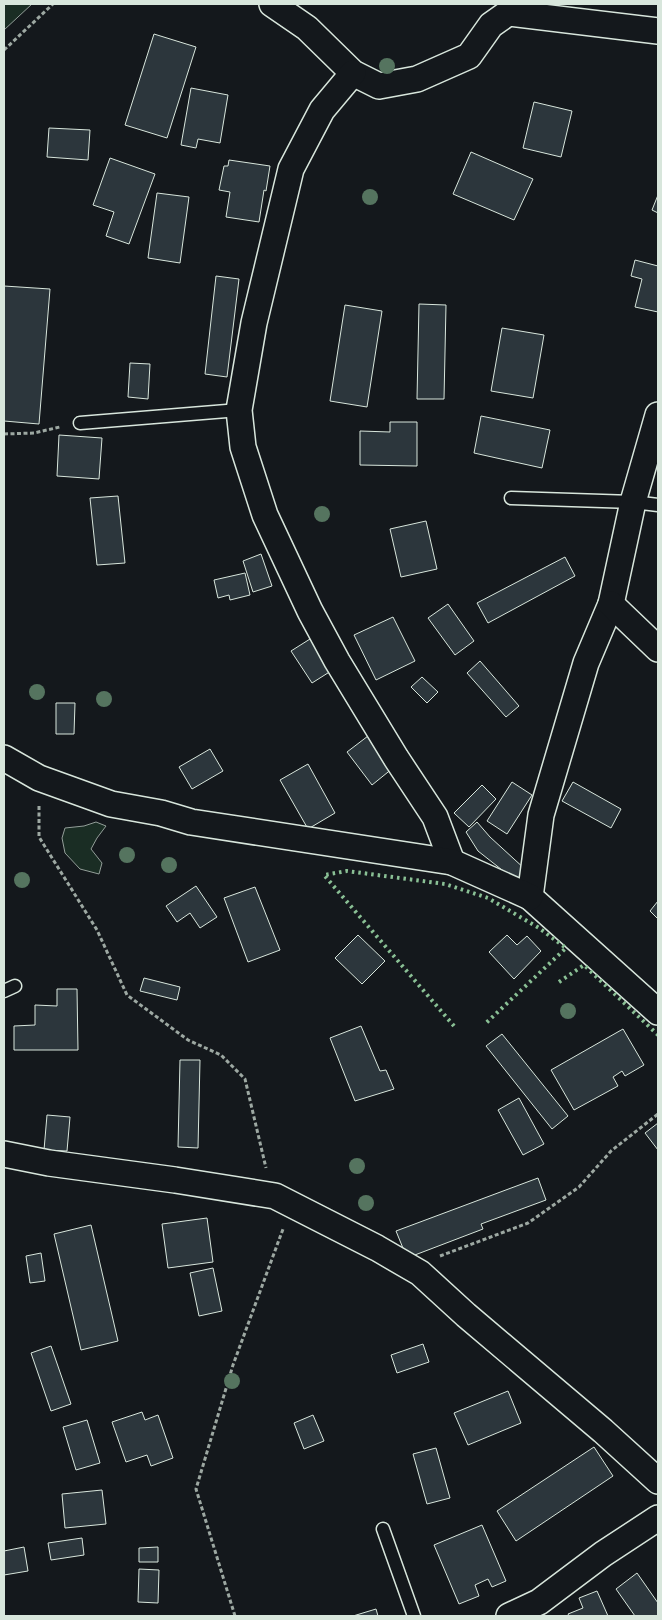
<svg xmlns="http://www.w3.org/2000/svg" width="662" height="1620" viewBox="0 0 662 1620" font-family="'Source Sans 3',sans-serif">
<style>
.green{fill:#1a2d24;stroke:#939e99}
.building{fill:#2c363c;stroke:#d8e6dc}
.lines{fill:none;stroke-linecap:round;stroke-linejoin:round}
.lane-casing{stroke:#d8e6dc;stroke-width:15}
.street-casing{stroke:#d8e6dc;stroke-width:28}
.path{stroke:#9da8a2;stroke-width:3;stroke-dasharray:4 2.5;stroke-linecap:butt}
.lane{stroke:#14181c;stroke-width:12}
.street{stroke:#14181c;stroke-width:25}
.hedge{stroke:#8ac095;stroke-width:4;stroke-dasharray:2.5 4;stroke-linecap:butt}
.tree{fill:#55745f}
</style>
<rect width="100%" height="100%" fill="#14181c"/>
<g class="green">
<polygon points="4,4 32,4 4,30"/>
<polygon points="96,822 106,826 97,838 91,849 102,863 99,874 80,869 65,853 62,838 65,828 84,826"/>
</g>
<g class="building">
<polygon points="154,34 196,47 167,138 125,125"/>
<polygon points="191,88 228,95 220,143 198,139 196,148 181,145"/>
<polygon points="534,102 572,111 561,157 523,148"/>
<polygon points="49,128 90,130 88,160 47,157"/>
<polygon points="471,152 533,179 514,220 453,194"/>
<polygon points="110,158 155,174 129,244 106,236 114,212 93,205"/>
<polygon points="229,160 270,166 266,191 264,190 259,222 226,217 230,192 219,190 224,166 228,166"/>
<polygon points="157,193 189,197 180,263 148,258"/>
<polygon points="658,195 658,213 652,210"/>
<polygon points="635,260 658,266 658,312 635,307 642,279 631,276"/>
<polygon points="216,276 239,279 227,377 205,374"/>
<polygon points="4,286 50,289 39,424 4,421"/>
<polygon points="419,304 446,305 444,399 417,399"/>
<polygon points="345,305 382,311 367,407 330,401"/>
<polygon points="502,328 544,335 533,398 491,391"/>
<polygon points="130,363 150,364 148,399 128,397"/>
<polygon points="481,416 550,430 542,468 474,453"/>
<polygon points="390,422 417,422 417,466 360,465 360,431 390,432"/>
<polygon points="59,435 102,438 99,479 57,476"/>
<polygon points="118,496 125,563 97,565 90,498"/>
<polygon points="426,521 437,569 401,577 390,529"/>
<polygon points="261,554 272,586 253,592 243,561"/>
<polygon points="565,557 575,576 488,623 477,603"/>
<polygon points="245,573 250,595 230,600 229,595 218,598 214,580"/>
<polygon points="448,604 474,641 455,655 428,618"/>
<polygon points="393,617 415,661 376,680 354,635"/>
<polygon points="310,639 331,671 312,683 291,651"/>
<polygon points="480,661 519,706 506,717 467,673"/>
<polygon points="422,677 438,692 427,703 411,687"/>
<polygon points="56,703 75,703 74,734 56,734"/>
<polygon points="368,736 393,768 372,785 347,752"/>
<polygon points="210,749 223,771 192,789 179,767"/>
<polygon points="308,764 335,813 308,829 280,780"/>
<polygon points="512,782 532,795 507,834 487,821"/>
<polygon points="573,782 621,809 611,828 562,801"/>
<polygon points="482,785 496,799 469,827 454,813"/>
<polygon points="477,822 490,837 526,870 516,881 478,851 466,832"/>
<polygon points="196,886 217,917 200,928 190,913 177,922 166,906"/>
<polygon points="255,887 280,950 248,962 224,898"/>
<polygon points="658,901 658,919 650,911"/>
<polygon points="358,935 385,961 362,984 335,958"/>
<polygon points="507,935 517,945 527,936 541,951 514,979 489,952"/>
<polygon points="144,978 180,987 177,1000 140,991"/>
<polygon points="57,989 77,989 78,1050 14,1050 14,1026 35,1025 35,1005 57,1006"/>
<polygon points="361,1026 380,1071 386,1070 394,1089 355,1101 330,1038"/>
<polygon points="623,1029 644,1065 625,1076 622,1071 613,1077 618,1086 574,1110 551,1070"/>
<polygon points="502,1034 568,1116 552,1129 486,1046"/>
<polygon points="180,1060 200,1060 198,1148 178,1147"/>
<polygon points="519,1098 544,1144 523,1155 498,1110"/>
<polygon points="47,1115 70,1117 67,1151 44,1150"/>
<polygon points="658,1123 658,1150 645,1133"/>
<polygon points="538,1178 546,1200 481,1224 483,1229 407,1258 396,1231"/>
<polygon points="207,1218 213,1262 168,1268 162,1224"/>
<polygon points="91,1225 118,1341 81,1350 54,1234"/>
<polygon points="41,1253 45,1281 30,1283 26,1256"/>
<polygon points="213,1268 222,1311 199,1316 190,1273"/>
<polygon points="423,1344 429,1362 397,1373 391,1355"/>
<polygon points="51,1346 71,1404 51,1411 31,1353"/>
<polygon points="508,1391 521,1423 468,1445 454,1413"/>
<polygon points="142,1412 145,1420 158,1415 173,1458 151,1466 147,1455 126,1462 112,1422"/>
<polygon points="313,1415 324,1441 304,1449 294,1423"/>
<polygon points="87,1420 100,1463 76,1470 63,1427"/>
<polygon points="594,1447 613,1476 516,1541 497,1511"/>
<polygon points="436,1448 450,1498 427,1504 413,1454"/>
<polygon points="102,1490 106,1524 65,1528 62,1494"/>
<polygon points="482,1525 506,1581 492,1587 488,1579 475,1585 479,1596 459,1604 434,1545"/>
<polygon points="82,1538 84,1555 51,1560 48,1543"/>
<polygon points="24,1547 28,1571 4,1575 4,1551"/>
<polygon points="158,1547 158,1562 139,1562 139,1548"/>
<polygon points="139,1569 159,1570 158,1603 138,1602"/>
<polygon points="637,1573 658,1603 658,1616 635,1616 616,1589"/>
<polygon points="597,1591 608,1616 569,1616 568,1614 583,1608 579,1598"/>
<polygon points="376,1609 378,1616 353,1616"/>
</g>
<g class="lines">
<defs>
<g id="lane">
<polyline points="80,423 239,410"/>
<polyline points="511,498 633,502 658,505"/>
<polyline points="4,991 15,986"/>
<polyline points="383,1529 414,1616"/>
</g>
<g id="street">
<polyline points="272,4 307,28 353,73 379,86 417,79 469,56 491,25 508,13 658,31"/>
<polyline points="353,73 322,110 291,169 254,323 239,410 243,447 265,515 310,611 337,661 396,758 435,817 452,862"/>
<polyline points="658,415 633,502 611,604 586,663 541,815 530,897 658,1012"/>
<polyline points="611,604 658,649"/>
<polyline points="4,758 39,778 111,804 161,813 191,822 452,862 530,897"/>
<polyline points="4,1154 49,1163 175,1180 275,1196 377,1248 420,1273 466,1315 603,1431 658,1481"/>
<polyline points="509,1616 539,1602 603,1554 658,1518"/>
</g>
</defs>
<use href="#lane" class="lane-casing"/>
<use href="#street" class="street-casing"/>
<g class="path">
<polyline points="4,50 53,4"/>
<polyline points="4,434 34,433 60,427"/>
<polyline points="39,806 39,837 97,930 127,995 188,1040 221,1055 245,1079 266,1168"/>
<polyline points="440,1256 528,1223 579,1187 611,1151 658,1114"/>
<polyline points="235,1616 196,1489 233,1365 283,1229"/>
</g>
<use href="#lane" class="lane"/>
<use href="#street" class="street"/>
<g class="hedge">
<polyline points="559,982 584,965 658,1035"/>
<polyline points="454,1026 324,875 347,871 445,884 488,898 539,928 566,948 485,1024"/>
</g>
</g>
<g class="tree">
<circle cx="387" cy="66" r="8"/>
<circle cx="370" cy="197" r="8"/>
<circle cx="322" cy="514" r="8"/>
<circle cx="37" cy="692" r="8"/>
<circle cx="104" cy="699" r="8"/>
<circle cx="127" cy="855" r="8"/>
<circle cx="169" cy="865" r="8"/>
<circle cx="22" cy="880" r="8"/>
<circle cx="568" cy="1011" r="8"/>
<circle cx="357" cy="1166" r="8"/>
<circle cx="366" cy="1203" r="8"/>
<circle cx="232" cy="1381" r="8"/>
</g>
<rect width="662" height="1620" fill="none" stroke="#d8e6dc" stroke-width="10"/>
</svg>
